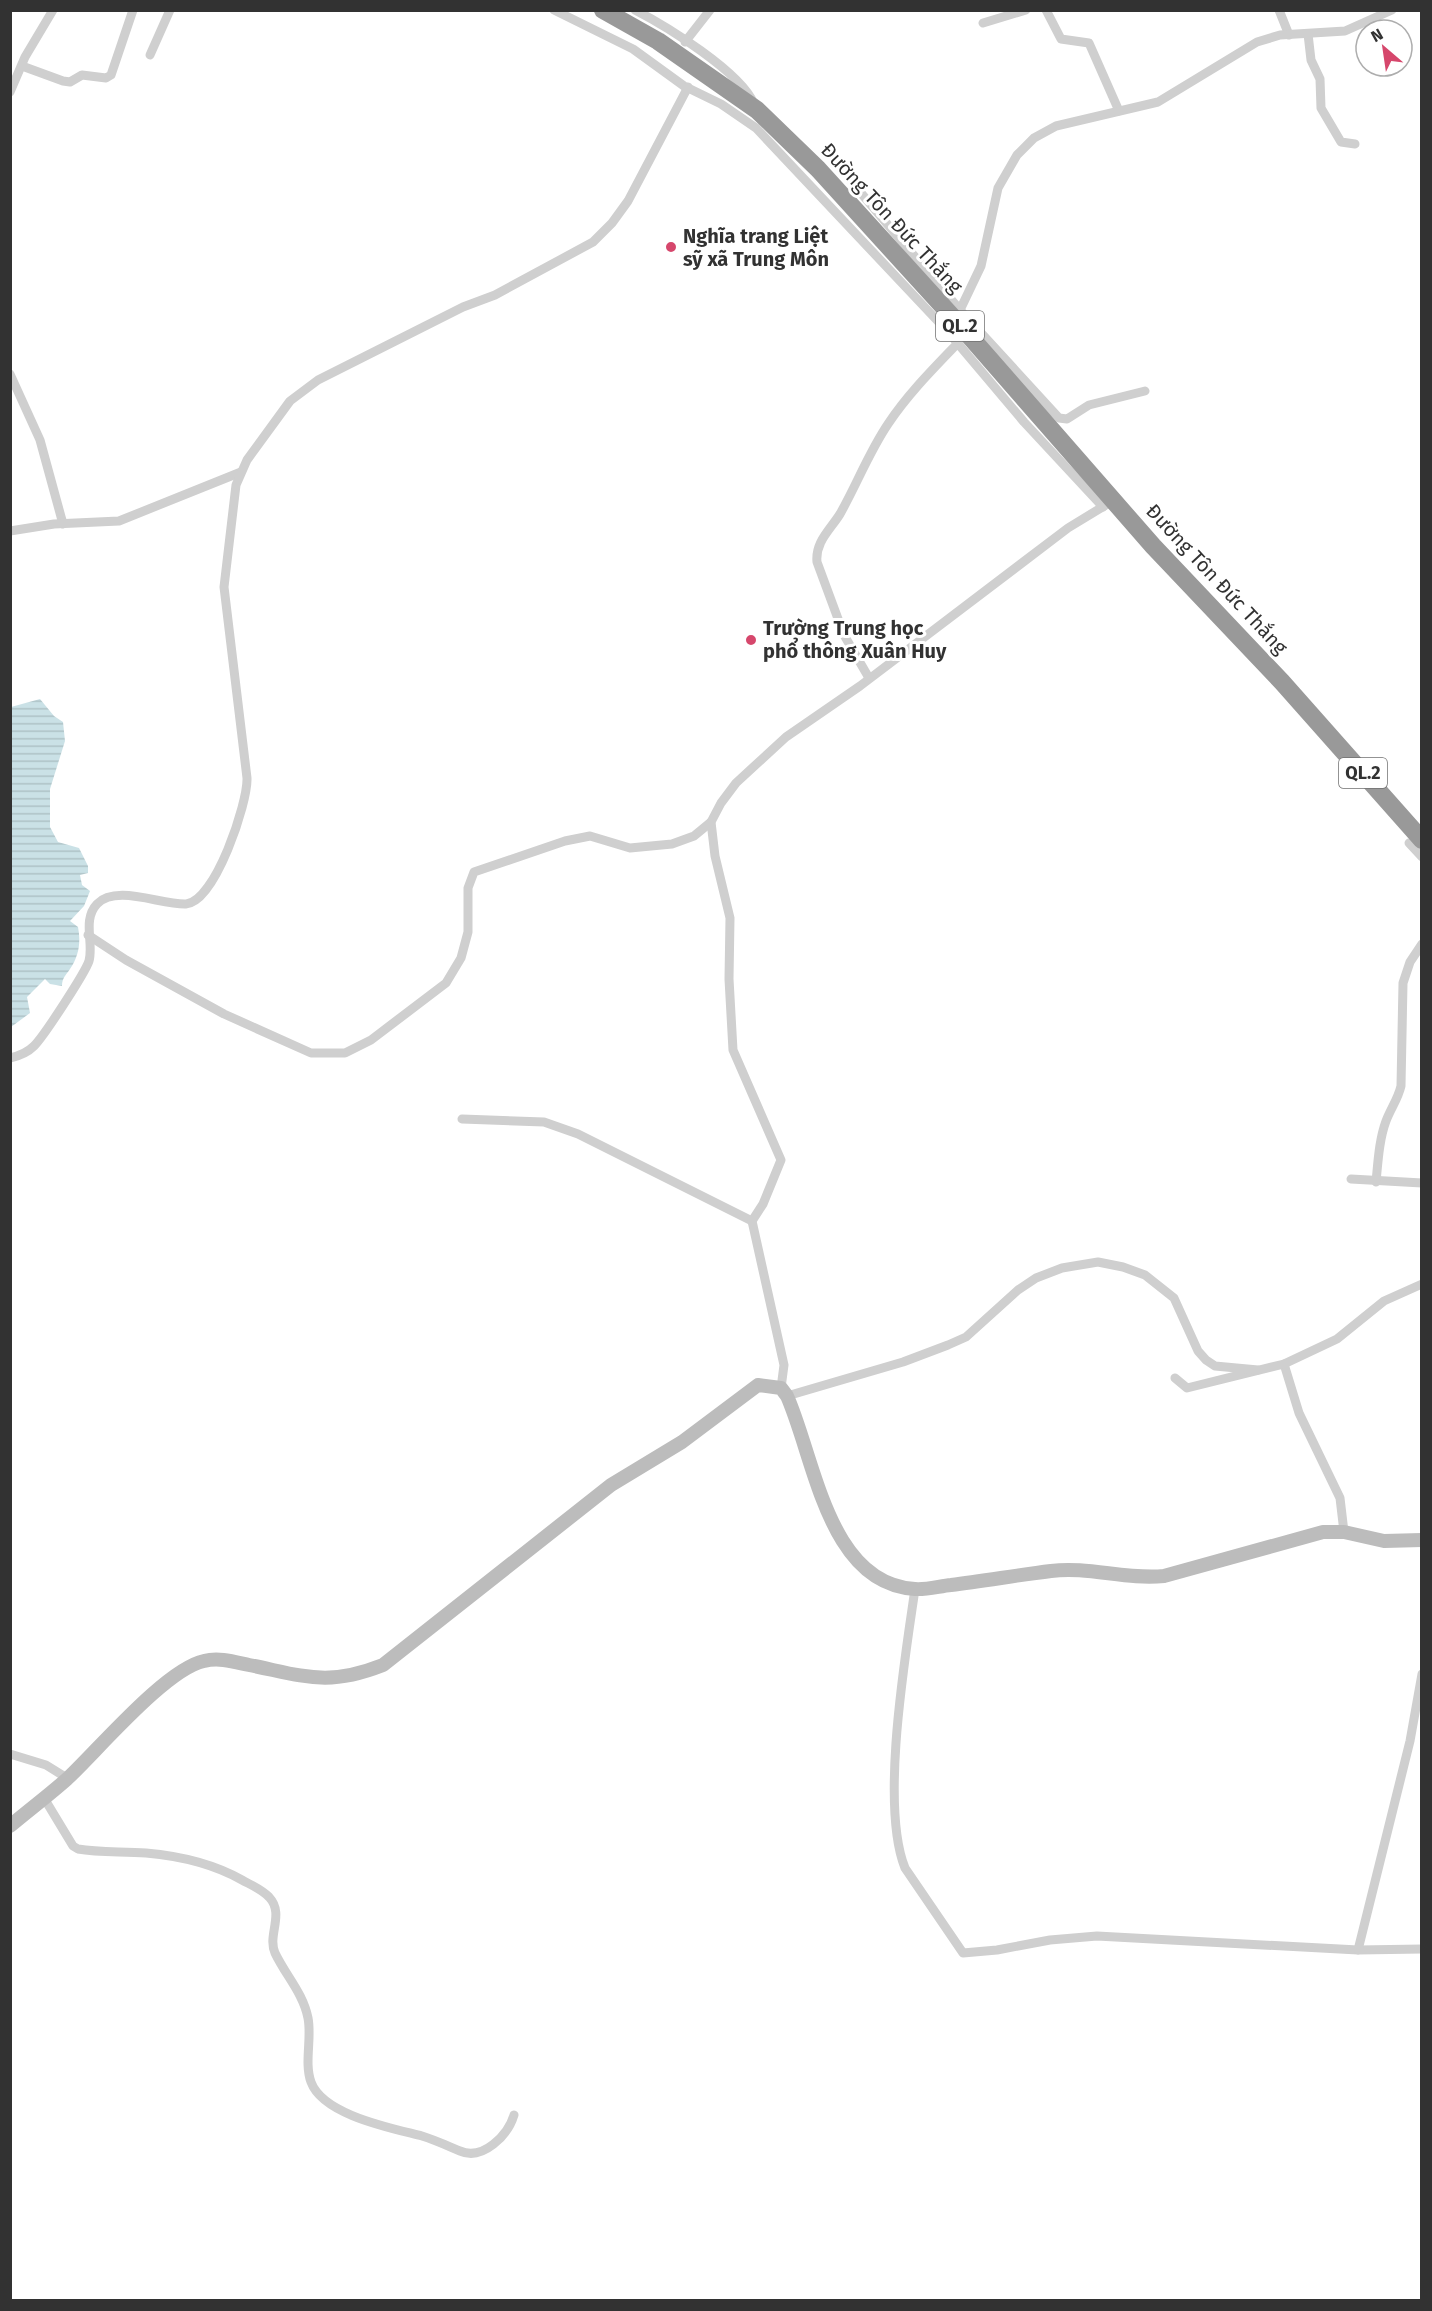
<svg xmlns="http://www.w3.org/2000/svg" width="1432" height="2311" viewBox="0 0 1432 2311" font-family="'Fira Sans',sans-serif">
<style>
.water{fill:url(#water-rules)}
.lines{fill:none;stroke-linecap:round;stroke-linejoin:round}
.street{stroke:#cfcfcf;stroke-width:9}
.secondary{stroke:#bcbcbc;stroke-width:14}
.highway{stroke:#999;stroke-width:18}
.poi-dot{fill:#d6476c;stroke:#fff;stroke-width:2}
.labels{text-anchor:middle;dominant-baseline:central;stroke-width:6;stroke-linejoin:round;paint-order:stroke}
.shield{fill:#fff;stroke:#707070;stroke-width:1.5}
.shield-label{font-size:18px;font-weight:bold;fill:#323232}
.street-label{font-size:20px;fill:#323232;stroke:#fff}
.poi-label{font-size:20px;font-weight:bold;fill:#323232;stroke:#fff;text-anchor:start}
</style>
<defs>
<pattern id="water-rules" width="6" height="5" patternUnits="userSpaceOnUse" patternTransform="scale(1.5)"><rect width="6" height="5" fill="#cae1e6"/><path d="M0 2.5h6" fill="none" stroke="#aec2c6"/></pattern>
</defs>
<rect width="100%" height="100%" fill="#fff"/>
<path class="water" d="M40,699L54,716L63,722L65,741L50,789V827L58,842L79,848L88,866V873L80,875L82,885L90,891L84,906L70,921L78,927C81,942 79,956 70,969C66,975 62,978 62,986L50,984L45,979L27,997L30,1013L11,1027V707Z"/>
<g class="lines">
<g class="street">
<polyline points="554,10 633,49 684,86 721,104 756,128 949,333 1024,422 1103,507"/>
<path d="M635,10C666,26 741,72 754,104"/>
<polyline points="1046,10 1061,39 1089,43 1119,111"/>
<polyline points="1279,10 1289,35"/>
<polyline points="983,23 1026,10"/>
<polyline points="1308,34 1311,60 1320,79 1321,108 1341,142 1355,144"/>
<polyline points="685,42 710,10"/>
<polyline points="150,55 170,10"/>
<polyline points="22,66 63,81 70,82 82,75 106,78 111,75 133,10"/>
<polyline points="10,92 25,57 53,10"/>
<polyline points="850,180 960,310 1059,418 1067,419 1089,405 1145,391"/>
<polyline points="960,310 981,266 998,188 1017,155 1034,138 1056,126 1158,102 1257,42 1280,35 1345,31 1392,10"/>
<polyline points="10,374 40,440 63,524"/>
<polyline points="10,531 54,524 119,521 241,472"/>
<path d="M869,678L844,635L817,562C815,542 830,530 840,514C857,484 869,452 888,424C908,394 933,369 958,343"/>
<polyline points="1409,843 1422,857"/>
<polyline points="88,935 126,960 224,1014 311,1053 345,1053 371,1040 446,983 461,958 468,932 468,888 474,872 565,841 590,836 630,848 672,844 694,836 711,822"/>
<path d="M10,1058C19,1056 28,1052 34,1046C44,1036 85,973 89,961C94,943 82,920 97,904C116,884 161,905 186,904C215,902 248,803 247,778L224,587L236,485L247,460L290,401L318,380L463,307L495,295L593,242L612,223L628,201L688,87"/>
<polyline points="462,1119 544,1122 578,1134 752,1221"/>
<polyline points="1351,1179 1422,1183"/>
<path d="M1376,1182C1378,1162 1379,1140 1386,1121C1391,1108 1398,1099 1401,1086L1403,983L1410,962L1422,944"/>
<polyline points="1284,1364 1299,1413 1340,1498 1344,1532"/>
<polyline points="1175,1378 1187,1388 1284,1364 1337,1339 1384,1301 1422,1284"/>
<polyline points="781,1388 784,1365 752,1221 763,1204 781,1160 733,1050 729,979 730,918 715,856 711,822 721,803 736,783 786,737 860,686 1068,528 1114,500"/>
<polyline points="787,1396 903,1362 948,1345 966,1337 1018,1290 1036,1278 1062,1268 1098,1262 1123,1267 1145,1275 1174,1298 1198,1351 1206,1360 1215,1366 1258,1370"/>
<path d="M915,1589C905,1658 880,1806 905,1868L963,1953L997,1950L1050,1940L1097,1936L1358,1950L1422,1949"/>
<polyline points="10,1754 46,1765 67,1778"/>
<path d="M44,1798L73,1846L78,1849C100,1853 123,1851 146,1853C180,1856 212,1863 242,1880C251,1885 261,1889 269,1897C285,1914 267,1935 275,1953C286,1976 303,1993 308,2018C312,2038 304,2063 311,2082C323,2115 391,2128 422,2136C435,2140 448,2146 460,2151C483,2161 508,2135 514,2115"/>
<polyline points="1358,1950 1410,1741 1422,1674"/>
</g>
<path class="secondary" d="M10,1826C29,1810 49,1795 67,1779C98,1750 166,1669 204,1661C219,1657 235,1662 249,1665C305,1676 327,1687 383,1665L611,1485L682,1442L758,1385L781,1388L787,1396C815,1459 828,1584 915,1589C926,1590 940,1586 951,1585C984,1581 1018,1575 1051,1571C1088,1566 1126,1580 1164,1576L1323,1532H1344L1384,1541L1422,1540"/>
<polyline class="highway" points="603,10 658,41 757,110 818,169 959,324 1153,546 1282,682 1422,840"/>
</g>
<g class="poi-dot">
<circle cx="671" cy="247" r="6"/>
<circle cx="751" cy="640" r="6"/>
</g>
<g class="labels">
<g class="shield">
<rect x="936" y="311" width="48" height="30" rx="4.5"/>
<rect x="1339" y="758" width="48" height="30" rx="4.5"/>
</g>
<g class="shield-label">
<text x="960" y="326">QL.2</text>
<text x="1363" y="773">QL.2</text>
</g>
<g class="street-label">
<text transform="translate(892 218) rotate(47)">Đường Tôn Đức Thắng</text>
<text transform="translate(1217 579) rotate(47)">Đường Tôn Đức Thắng</text>
</g>
<g class="poi-label">
<text x="683" y="236">Nghĩa trang Liệt<tspan x="683" dy="23">sỹ xã Trung Môn</tspan></text>
<text x="763" y="628">Trường Trung học<tspan x="763" dy="23">phổ thông Xuân Huy</tspan></text>
</g>
</g>
<rect width="1432" height="2311" fill="none" stroke="#323232" stroke-width="24"/>
<g transform="translate(1384 48) rotate(331)"><circle r="28" fill="#ffffff" stroke="#adadad" stroke-width="1.5"/>
<path d="M0-4.5L10 22L0 15L-10 22Z" fill="#d6476c"/>
<text y="-9" font-size="16" font-weight="bold" text-anchor="middle" fill="#323232">N</text>
</g>
</svg>
